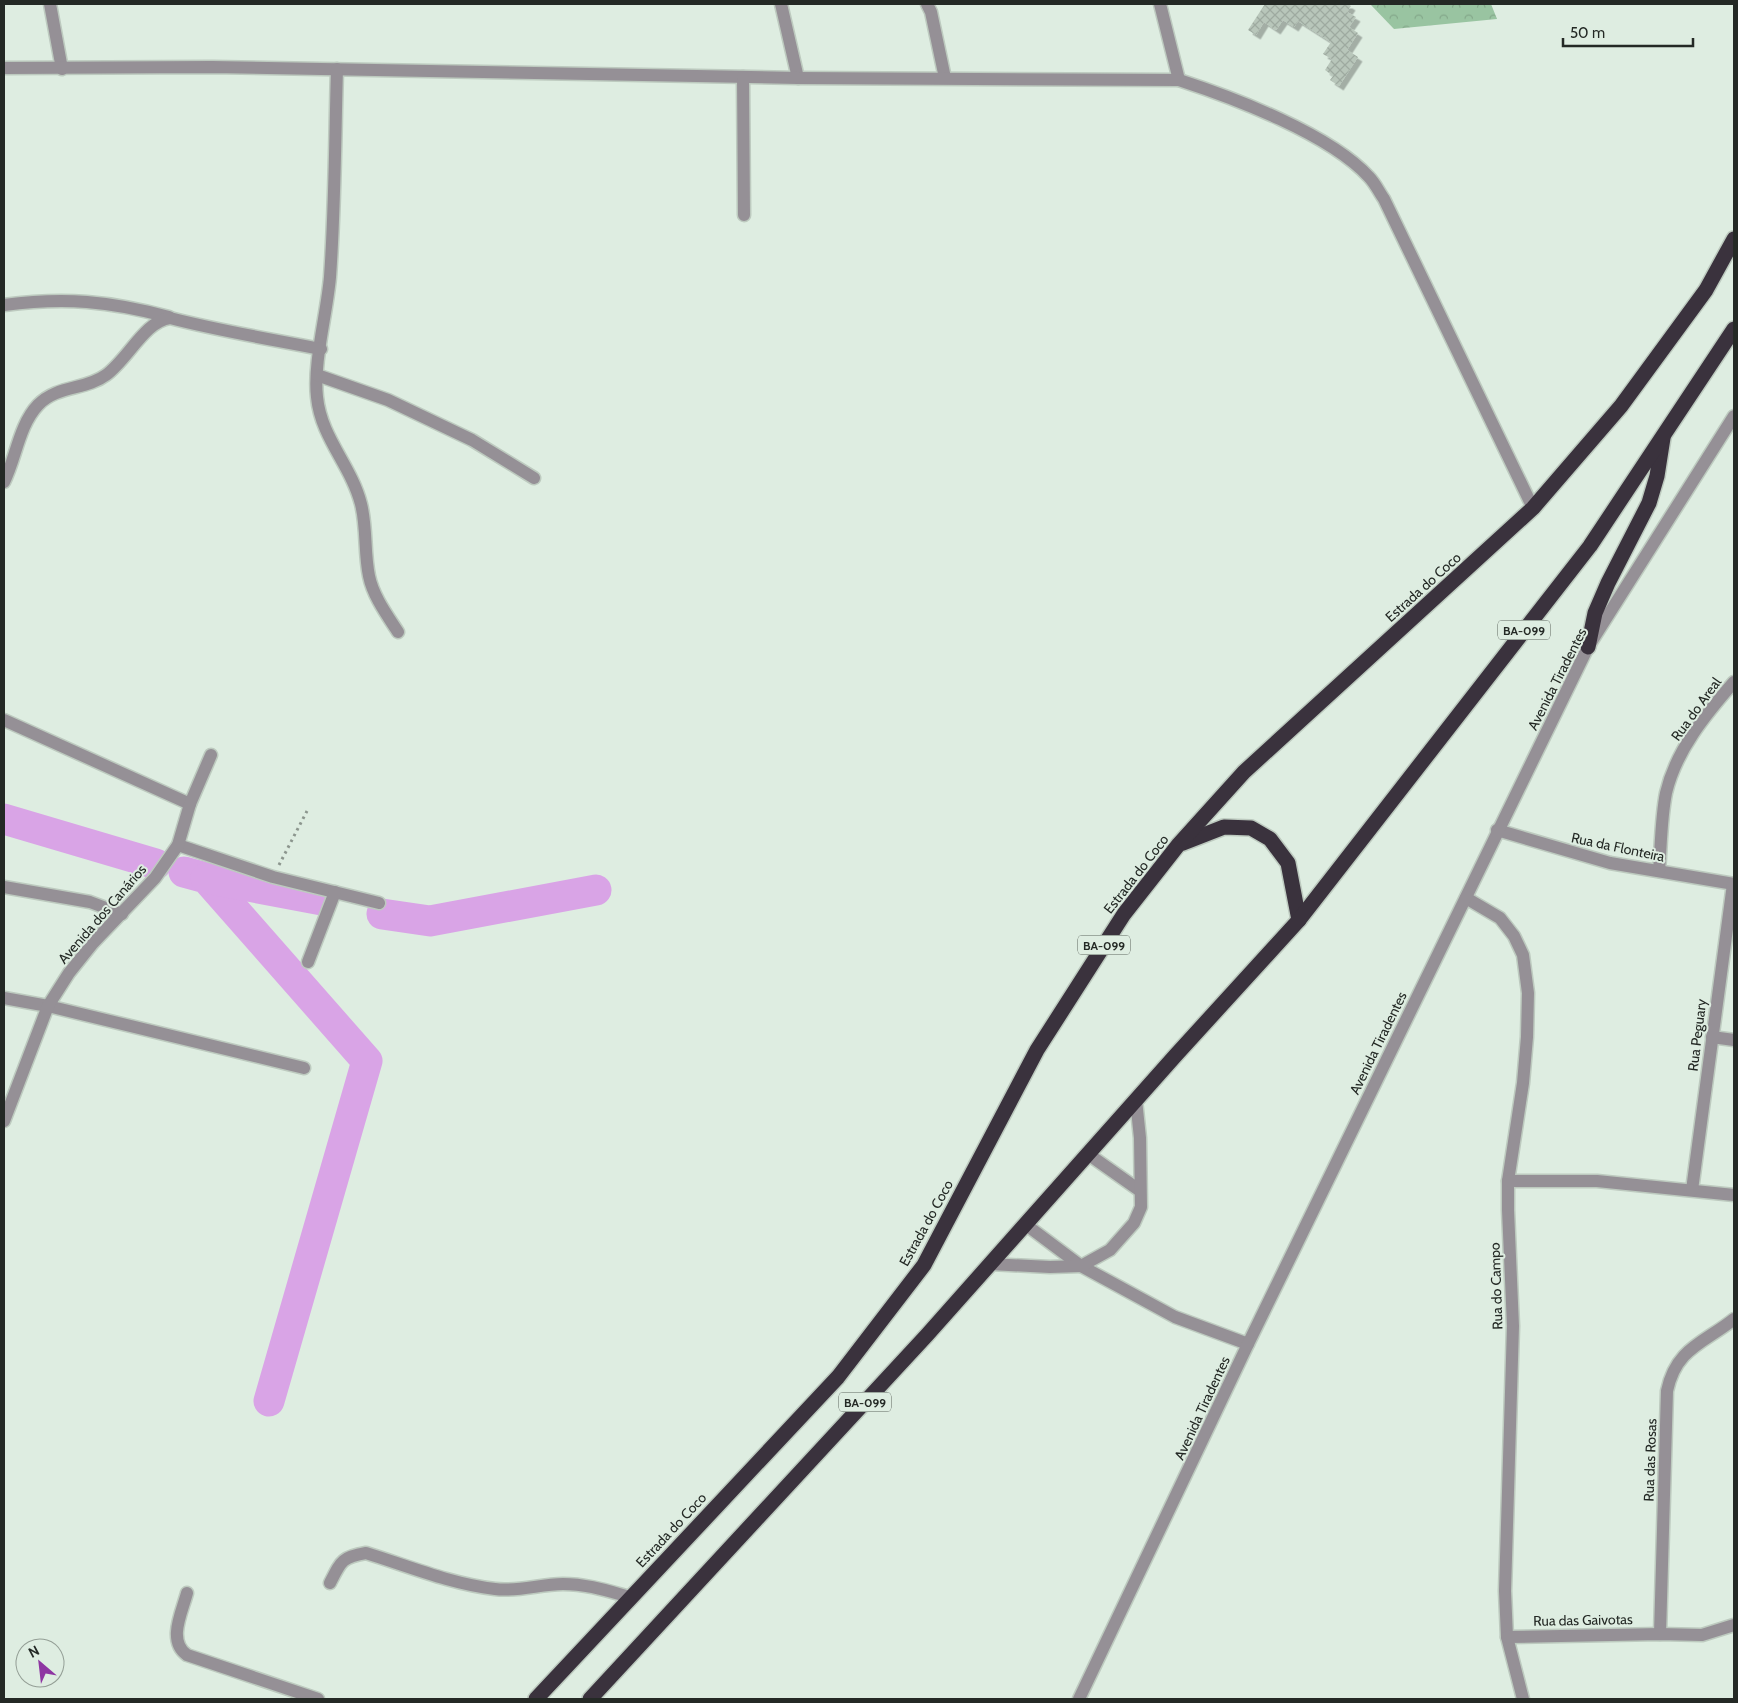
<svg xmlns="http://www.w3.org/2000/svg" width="1738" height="1703" viewBox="0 0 1738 1703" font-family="Cabin,sans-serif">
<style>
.forest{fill:url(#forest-crowns)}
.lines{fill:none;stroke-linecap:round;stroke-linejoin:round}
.river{stroke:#d9a4e6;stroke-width:31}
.building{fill:url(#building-cross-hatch);filter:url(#shadow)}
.minor-casing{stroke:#bdcabf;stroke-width:15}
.highway-casing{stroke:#bdcabf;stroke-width:18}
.path{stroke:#8c968e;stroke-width:3;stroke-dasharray:2.5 4;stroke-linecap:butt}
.minor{stroke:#959096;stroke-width:12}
.highway{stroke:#3a323d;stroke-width:15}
.labels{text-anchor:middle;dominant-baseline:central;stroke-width:4;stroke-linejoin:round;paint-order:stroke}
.shield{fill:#deede1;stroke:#5c645d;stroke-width:1}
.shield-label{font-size:12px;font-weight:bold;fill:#242925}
.street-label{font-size:14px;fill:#242925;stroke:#deede1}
</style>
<defs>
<pattern id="forest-crowns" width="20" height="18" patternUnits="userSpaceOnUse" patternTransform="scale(1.25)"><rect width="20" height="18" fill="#99c4a1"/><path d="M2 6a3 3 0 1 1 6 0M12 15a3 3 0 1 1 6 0" fill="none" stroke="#84a88a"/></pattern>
<pattern id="building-cross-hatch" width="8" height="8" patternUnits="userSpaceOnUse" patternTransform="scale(1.25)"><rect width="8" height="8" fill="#b8c6ba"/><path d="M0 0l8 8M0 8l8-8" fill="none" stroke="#9eaaa0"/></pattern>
<filter id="shadow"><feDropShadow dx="4.5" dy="4.5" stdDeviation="0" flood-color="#0004"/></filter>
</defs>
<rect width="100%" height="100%" fill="#deede1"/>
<polygon class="forest" points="1370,4 1491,4 1497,19 1394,29"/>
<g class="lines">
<g class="river">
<polyline points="4,819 156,864"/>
<polyline points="184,872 206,878 367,1061 269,1401"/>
<polyline points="206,878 322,900"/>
<polyline points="382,914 430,921 596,890"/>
</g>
</g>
<polygon class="building" points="1265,4 1348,4 1351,6 1347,12 1356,17 1349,27 1358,33 1347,50 1358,57 1339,86 1330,80 1333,76 1325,70 1332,59 1323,54 1331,42 1298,21 1294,27 1283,20 1276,30 1264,22 1256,35 1248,30"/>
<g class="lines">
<defs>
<g id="minor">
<polyline points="50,4 62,69"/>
<polyline points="781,4 798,78"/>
<polyline points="927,4 931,12 945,78"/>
<polyline points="1160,4 1179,80"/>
<path d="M4,68L212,67L798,78L1179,80C1234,98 1330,134 1369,177C1375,183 1379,192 1384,199L1533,508"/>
<path d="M337,69C335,138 335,208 330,277C327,313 313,363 317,397C321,438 351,465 361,504C367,527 364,552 369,576C373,596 387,615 398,632"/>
<polyline points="743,77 744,215"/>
<path d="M4,305C65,297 109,301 169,317"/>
<polyline points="317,375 388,400 472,440 534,478"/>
<path d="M4,482C16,458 19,425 38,405C57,385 86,390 106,375C128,359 145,321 170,318C220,331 270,339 321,349"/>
<polyline points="4,720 190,804"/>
<polyline points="1497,830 1610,863 1734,884"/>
<polyline points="178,845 273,877 379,903"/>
<path d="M1659,871C1661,846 1661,818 1666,793C1676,750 1706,714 1734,682"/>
<polyline points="4,887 90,902 122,914"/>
<polyline points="1466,898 1500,918 1514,936 1523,955 1528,993 1527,1037 1523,1083 1508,1181 1508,1210 1513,1326 1505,1591 1507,1637 1523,1699"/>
<polyline points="308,962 335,892"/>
<polyline points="4,998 48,1006 304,1068"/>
<polyline points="1712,1037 1734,1040"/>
<polyline points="4,1121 48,1006 69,973 93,943 155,878 178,845 190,804 211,755"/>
<polyline points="1088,1154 1139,1190"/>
<polyline points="1508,1181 1597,1181 1734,1195"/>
<polyline points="1692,1190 1733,884"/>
<polyline points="1025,1224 1081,1266 1175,1317 1248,1344"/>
<polyline points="990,1264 1050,1267 1081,1266 1110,1250 1134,1223 1141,1207 1140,1138 1136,1100"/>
<path d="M330,1583C341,1561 342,1557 366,1553C408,1566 451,1584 495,1589C519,1592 540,1584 563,1584C587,1584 608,1591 630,1597"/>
<path d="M187,1593C182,1612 167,1641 187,1655L318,1699"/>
<path d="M1660,1634L1667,1391C1676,1348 1704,1343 1734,1319"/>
<polyline points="1507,1637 1660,1634 1702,1635 1734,1625"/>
<polyline points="1079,1699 1248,1344 1588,647 1734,416"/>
</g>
<g id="highway">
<polyline points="1588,647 1595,613 1608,583 1649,503 1657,476 1663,438"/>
<polyline points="1183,843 1224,827 1251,828 1270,839 1288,863 1299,920"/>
<polyline points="536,1699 838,1377 924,1265 1037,1050 1124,914 1179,844 1244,772 1533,508 1621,406 1706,290 1734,239"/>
<polyline points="590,1699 927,1335 1175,1056 1299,920 1590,546 1734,329"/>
</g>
</defs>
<use href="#minor" class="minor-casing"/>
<use href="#highway" class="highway-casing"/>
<polyline class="path" points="279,865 307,811"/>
<use href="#minor" class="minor"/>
<use href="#highway" class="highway"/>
</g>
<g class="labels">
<g class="shield">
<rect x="1498" y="620.5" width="52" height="19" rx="4"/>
<rect x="1078" y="935.5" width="52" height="19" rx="4"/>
<rect x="839" y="1392.5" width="52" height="19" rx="4"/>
</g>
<g class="shield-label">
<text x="1524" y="630">BA-099</text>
<text x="1104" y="945">BA-099</text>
<text x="865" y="1402">BA-099</text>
</g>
<g class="street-label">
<text transform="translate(1423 587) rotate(-42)">Estrada do Coco</text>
<text transform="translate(1557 679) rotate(-63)">Avenida Tiradentes</text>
<text transform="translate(1696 709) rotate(-54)">Rua do Areal</text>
<text transform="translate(1618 847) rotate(12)">Rua da Flonteira</text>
<text transform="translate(1136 874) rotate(-52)">Estrada do Coco</text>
<text transform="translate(102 914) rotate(-49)">Avenida dos Canários</text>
<text transform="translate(1697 1035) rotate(-83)">Rua Peguary</text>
<text transform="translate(1378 1043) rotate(-64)">Avenida Tiradentes</text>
<text transform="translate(926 1223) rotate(-61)">Estrada do Coco</text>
<text transform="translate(1496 1286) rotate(-92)">Rua do Campo</text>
<text transform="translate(1202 1408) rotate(-65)">Avenida Tiradentes</text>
<text transform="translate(1650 1460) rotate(-88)">Rua das Rosas</text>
<text transform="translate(671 1530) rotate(-47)">Estrada do Coco</text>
<text transform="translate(1583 1620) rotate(-1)">Rua das Gaivotas</text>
</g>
</g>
<rect width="1738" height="1703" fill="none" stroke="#242925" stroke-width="10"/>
<g transform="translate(40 1663) rotate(332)"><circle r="24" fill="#deede1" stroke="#949f96"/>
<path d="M0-4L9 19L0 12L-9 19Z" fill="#8e36a2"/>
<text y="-8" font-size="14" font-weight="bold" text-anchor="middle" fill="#242925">N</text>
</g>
<path d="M1563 38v8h130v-8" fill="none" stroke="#242925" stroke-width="2.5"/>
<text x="1570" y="38" font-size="15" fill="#242925" stroke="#deede1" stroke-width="4" paint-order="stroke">50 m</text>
</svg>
